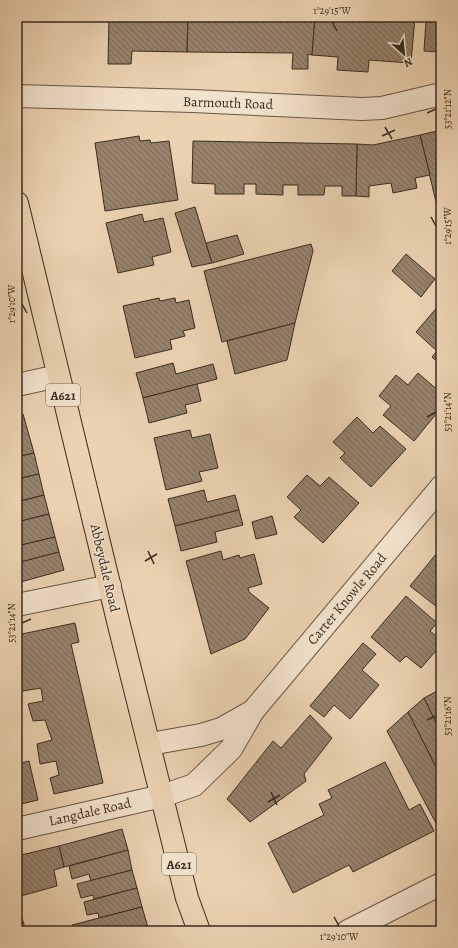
<svg xmlns="http://www.w3.org/2000/svg" width="458" height="948" viewBox="0 0 458 948" font-family="Alegreya,serif">
<style>
.building{fill:url(#building-back-hatch);stroke:#392c20}
.lines{fill:none;stroke-linecap:round;stroke-linejoin:round}
.minor-casing{stroke:#665644;stroke-width:24}
.major-casing{stroke:#392c20;stroke-width:24}
.minor{stroke:#f2e2cc;stroke-width:22}
.major{stroke:#ebd2b1;stroke-width:22}
.ticks{fill:none;stroke:#392c20;stroke-width:1.5}
.labels{text-anchor:middle;dominant-baseline:central;stroke-width:3;stroke-linejoin:round;paint-order:stroke}
.shield{fill:#f2e2cc;stroke:#706354;stroke-width:1}
.shield-label{font-size:13px;font-weight:bold;fill:#392c20}
.street-label{font-size:14px;fill:#392c20;stroke:#f2e2cc}
.neatline{fill:none;stroke:#392c20;stroke-width:1.5}
.ticks-label{font-size:10px;text-anchor:middle;fill:#392c20}
</style>
<defs>
<pattern id="building-back-hatch" width="6" height="6" patternUnits="userSpaceOnUse"><rect width="6" height="6" fill="#96826b"/><path d="M-1 5l2 2M0 0l6 6M5-1l2 2" fill="none" stroke="#7b6b58"/></pattern>
</defs>
<rect width="100%" height="100%" fill="#ebd2b1"/>
<filter id="stains"><feTurbulence type="fractalNoise" baseFrequency=".005" numOctaves="4"/><feColorMatrix values="0 0 0 0 .2 0 0 0 0 .09 0 0 0 0 .02 0 0 0 .5 -.17"/></filter>
<radialGradient id="worn" r=".72"><stop offset=".6" stop-color="#630" stop-opacity="0"/><stop offset="1" stop-color="#630" stop-opacity=".3"/></radialGradient>
<g class="building">
<polygon points="109,17 188,17 187,52 132,51 131,64 108,64"/>
<polygon points="188,17 315,17 312,55 308,54 308,69 292,69 293,53 187,52"/>
<polygon points="315,17 415,17 411,63 369,60 368,72 337,70 338,57 312,55"/>
<polygon points="426,21 441,22 441,52 424,51"/>
<polygon points="441,130 441,205 437,206 420,135"/>
<polygon points="420,135 430,175 415,178 417,188 393,193 391,183 369,186 369,197 356,196 357,144 373,145"/>
<polygon points="139,136 140,141 150,140 151,143 169,141 178,200 105,211 95,143"/>
<polygon points="193,141 357,144 356,196 342,196 342,186 325,186 324,195 298,195 298,185 283,185 283,195 256,194 256,184 244,184 244,194 215,194 215,184 192,183"/>
<polygon points="195,207 212,263 192,267 175,213"/>
<polygon points="142,214 144,222 163,218 171,252 152,257 154,265 118,273 106,223"/>
<polygon points="237,235 244,254 212,263 206,243"/>
<polygon points="311,244 313,251 295,323 222,342 204,271"/>
<polygon points="406,254 435,279 421,297 392,271"/>
<polygon points="159,298 160,301 175,298 176,303 189,300 195,328 183,331 185,336 170,340 172,349 135,358 123,306"/>
<polygon points="440,304 441,305 441,365 432,357 437,351 416,332"/>
<polygon points="295,323 287,360 235,374 227,341"/>
<polygon points="173,363 176,374 213,364 217,379 143,398 136,373"/>
<polygon points="418,373 441,393 441,408 414,441 383,415 391,406 379,396 396,375 408,385"/>
<polygon points="197,384 201,401 185,405 187,413 149,423 143,398"/>
<polygon points="23,414 34,453 17,457 17,416"/>
<polygon points="357,417 373,433 380,426 406,449 371,487 340,458 345,453 333,442"/>
<polygon points="190,430 192,438 210,434 218,468 199,472 202,481 166,490 154,438"/>
<polygon points="34,453 39,474 17,479 17,457"/>
<polygon points="39,474 44,495 17,502 17,479"/>
<polygon points="307,475 320,486 329,477 359,503 323,543 294,517 301,510 287,497"/>
<polygon points="204,490 207,502 235,495 239,510 175,526 168,499"/>
<polygon points="44,495 49,514 17,522 17,502"/>
<polygon points="239,510 243,525 215,532 217,542 181,551 175,526"/>
<polygon points="49,514 55,537 17,546 17,522"/>
<polygon points="272,516 277,534 256,539 252,522"/>
<polygon points="55,537 59,552 17,563 17,546"/>
<polygon points="441,548 441,610 410,586"/>
<polygon points="221,551 223,560 239,555 240,558 254,554 262,584 248,588 249,592 269,608 245,639 211,654 186,561"/>
<polygon points="59,552 64,570 17,583 17,563"/>
<polygon points="406,596 437,623 430,631 441,640 441,645 421,668 406,656 400,662 371,637"/>
<polygon points="75,623 79,642 71,644 103,783 54,794 50,778 59,775 56,761 40,764 37,744 52,740 45,720 33,721 28,704 43,701 41,688 17,692 17,673 20,671 17,667 17,635"/>
<polygon points="363,643 376,654 362,670 379,685 350,719 334,705 324,717 310,706"/>
<polygon points="441,689 441,733 424,698"/>
<polygon points="424,698 441,733 441,777 408,712"/>
<polygon points="408,712 441,777 441,826 438,827 387,731"/>
<polygon points="310,715 332,738 304,774 306,781 250,822 227,799 273,741 281,748"/>
<polygon points="29,761 38,800 17,805 17,764"/>
<polygon points="385,762 409,810 420,804 434,831 353,872 349,865 293,893 268,843 324,815 319,804 332,798 328,790"/>
<polygon points="122,829 128,850 64,867 59,846"/>
<polygon points="59,846 64,867 54,870 57,886 17,897 17,856"/>
<polygon points="128,850 132,870 91,881 89,874 72,879 69,866"/>
<polygon points="132,870 137,888 94,899 93,895 81,898 77,884"/>
<polygon points="137,888 142,907 99,918 98,913 87,915 84,902"/>
<polygon points="17,898 21,915 17,916"/>
<polygon points="142,907 149,931 74,931 72,925"/>
<polygon points="21,915 26,931 17,931 17,916"/>
</g>
<g class="lines">
<defs>
<g id="minor">
<polyline points="17,96 193,101 362,109 382,108 437,95"/>
<polyline points="17,385 58,376"/>
<polyline points="17,605 110,586"/>
<polyline points="150,744 201,735 221,729 253,711"/>
<polyline points="17,829 162,796 194,785 231,749 253,711 441,487"/>
<polyline points="348,931 441,884"/>
</g>
<polyline id="major" points="17,203 118,621 187,898 199,931"/>
</defs>
<use href="#minor" class="minor-casing"/>
<use href="#major" class="major-casing"/>
<use href="#minor" class="minor"/>
<use href="#major" class="major"/>
</g>
<path class="ticks" d="M332,22L337,31M427,113L436,109M385,127L392,139M382,136L395,130M431,217L436,226M22,304L27,313M427,417L436,412M148,551L154,564M145,561L157,554M22,623L31,619M427,720L436,716M271,792L277,805M268,802L280,795M334,917L339,926"/>
<g class="labels">
<g class="shield">
<rect x="46" y="384" width="34" height="22" rx="3"/>
<rect x="162" y="853" width="34" height="22" rx="3"/>
</g>
<g class="shield-label">
<text x="63" y="395">A621</text>
<text x="179" y="864">A621</text>
</g>
<g class="street-label">
<text transform="translate(228 103) rotate(2)">Barmouth Road</text>
<text transform="translate(105 568) rotate(77)">Abbeydale Road</text>
<text transform="translate(347 599) rotate(-50)">Carter Knowle Road</text>
<text transform="translate(90 812) rotate(-13)">Langdale Road</text>
</g>
</g>
<rect width="458" height="948" fill="none" stroke="#ebd2b1" stroke-width="44"/>
<g transform="translate(404 54) rotate(153)" stroke="#f2e2cc" stroke-width="3" paint-order="stroke">
<path d="M0-3L7 15L0 10L-7 15Z" fill="#392c20"/>
<text y="-6" font-size="11" font-weight="bold" text-anchor="middle" fill="#392c20">N</text>
</g>
<rect x="22" y="22" width="414" height="904" class="neatline"/>
<g class="ticks-label">
<text x="332" y="14">1°29'15"W</text>
<text transform="translate(447 109) rotate(-90)" y="4">53°21'12"N</text>
<text transform="translate(447 226) rotate(-90)" y="4">1°29'15"W</text>
<text transform="translate(11 304) rotate(-90)" y="4">1°29'10"W</text>
<text transform="translate(447 412) rotate(-90)" y="4">53°21'14"N</text>
<text transform="translate(11 623) rotate(-90)" y="4">53°21'14"N</text>
<text transform="translate(447 716) rotate(-90)" y="4">53°21'16"N</text>
<text x="339" y="940">1°29'10"W</text>
</g>
<rect width="100%" height="100%" filter="url(#stains)"/>
<rect width="100%" height="100%" fill="url(#worn)"/>
</svg>
